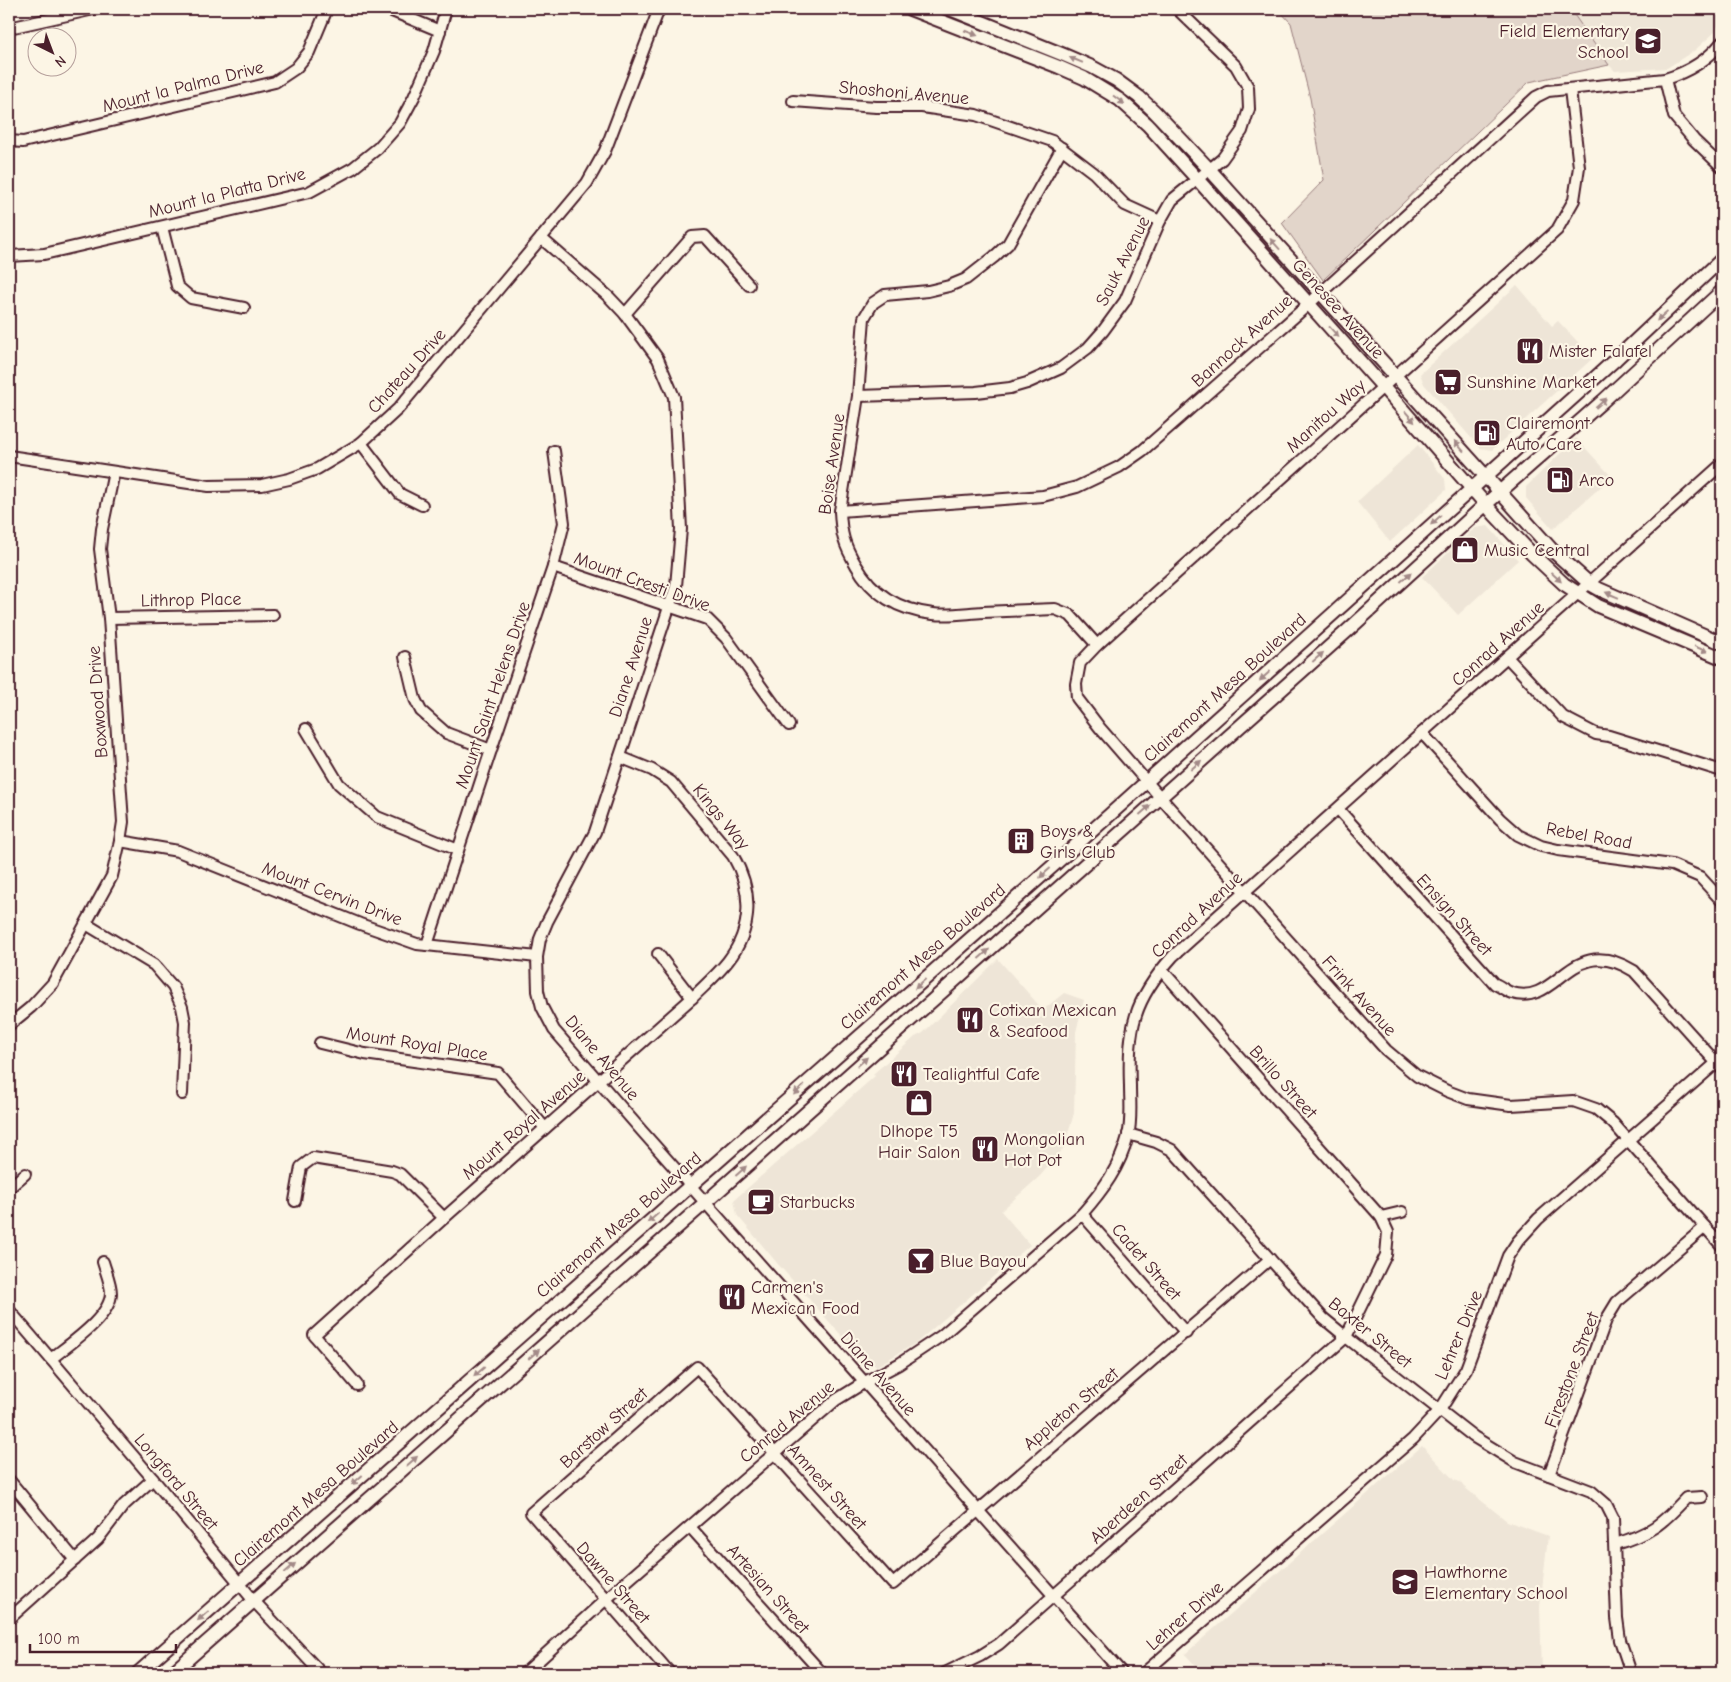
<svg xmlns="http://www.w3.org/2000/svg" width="1731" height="1682" viewBox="0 0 1731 1682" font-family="'Comic Neue',sans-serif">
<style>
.built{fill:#eee5d7}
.green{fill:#e2d5ca;stroke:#967a7a}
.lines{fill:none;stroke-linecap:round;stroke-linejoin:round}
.minor-casing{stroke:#4a1f2b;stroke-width:14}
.major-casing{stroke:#4a1f2b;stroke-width:16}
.minor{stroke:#fcf5e5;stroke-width:10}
.major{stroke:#fcf5e5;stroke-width:12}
.oneway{fill:#a38a88}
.labels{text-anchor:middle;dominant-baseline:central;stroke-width:4.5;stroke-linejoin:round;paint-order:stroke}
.poi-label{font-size:18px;fill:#4a1f2b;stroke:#fcf5e5;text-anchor:start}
.street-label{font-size:18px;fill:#4a1f2b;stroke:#fcf5e5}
</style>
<rect width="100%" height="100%" fill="#fcf5e5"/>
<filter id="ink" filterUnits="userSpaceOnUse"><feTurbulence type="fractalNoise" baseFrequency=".02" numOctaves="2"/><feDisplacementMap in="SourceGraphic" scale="10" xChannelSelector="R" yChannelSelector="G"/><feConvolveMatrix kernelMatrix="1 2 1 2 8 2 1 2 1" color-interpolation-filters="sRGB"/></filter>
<g filter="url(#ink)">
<g class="built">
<polygon points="1570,9 1722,9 1722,17 1715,32 1695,50 1667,68 1615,71 1609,65"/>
<polygon points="1517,285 1552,326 1558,321 1593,358 1492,450 1480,448 1424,384 1420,374"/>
<polygon points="1576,438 1612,477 1553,529 1526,498 1526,487"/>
<polygon points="1418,445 1445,479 1446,490 1390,542 1357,502"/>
<polygon points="1488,526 1518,560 1458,615 1422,577 1475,528"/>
<polygon points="998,959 1043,1010 1064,993 1084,1000 1076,1032 1074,1113 1064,1148 1040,1176 1001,1211 1030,1245 916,1343 877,1366 865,1362 777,1263 737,1215 734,1200 875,1076 873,1074 915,1037 923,1033"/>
<polygon points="1422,1446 1454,1480 1460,1482 1464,1487 1507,1521 1548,1536 1540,1607 1542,1673 1202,1673 1185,1654"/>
</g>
<polygon class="green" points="1278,9 1570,9 1609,65 1529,82 1323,280 1282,223 1324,180 1310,98 1291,23"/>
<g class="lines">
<defs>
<g id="minor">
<polyline points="387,9 440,31"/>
<polyline points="9,28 94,9"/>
<polyline points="1665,79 1674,116 1694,140 1722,167"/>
<polyline points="1570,89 1579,167 1574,200 1557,230 1097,645 1080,663 1076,684 1077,698 1100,728 1160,797 1386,1050 1417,1076 1447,1091 1468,1099 1511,1105 1573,1101 1596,1109 1613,1123 1722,1246"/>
<polyline points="793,101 876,107 922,107 976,115 1052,141 1094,173 1125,205 1160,221"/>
<polyline points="9,141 23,142 275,82 296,68 309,52 327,9"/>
<path d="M1062,148L1008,244L994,257L966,279L949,286L928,291L885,295L873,303L864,318L858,396L840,511C841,534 844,545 856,565C872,594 899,610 933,614C949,616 966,613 983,612C1007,611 1031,610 1055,609L1070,615L1097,645"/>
<polyline points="162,227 177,286 191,298 244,308"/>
<polyline points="541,238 609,297 625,314 658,359 674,397 681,529 676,586 595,832 547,922 540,939 537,957 538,991 542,1007 554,1030 641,1130 1122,1673"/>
<polyline points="9,256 44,254 309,192 353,168 378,148 400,123 414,97 434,51 446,9"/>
<polyline points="625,314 692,237 705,236 749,285"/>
<polyline points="858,396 976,392 1010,388 1027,383 1061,368 1088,348 1103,331 1125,301 1160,221 1172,200 1222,159 1242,131 1249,109 1248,87 1236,66 1177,9"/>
<polyline points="361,443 400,494 422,505"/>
<polyline points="9,456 209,486 262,485 289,479 317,469 361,443 398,409 587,183 605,151 659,9"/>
<path d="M840,511L1043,496L1077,487L1119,467L1142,451L1301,311L1536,97L1548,91L1665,79C1688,72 1707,61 1722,42"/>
<polyline points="553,567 707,619 726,638 789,725"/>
<polyline points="109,618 273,615"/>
<polyline points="405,657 415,699 421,711 446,733 491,750"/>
<polyline points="1507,657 1563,717 1596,734 1609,736 1722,771"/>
<polyline points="306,729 339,784 377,817 458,850"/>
<polyline points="1422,733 1500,819 1518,835 1541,846 1558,850 1672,865 1700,877 1722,901"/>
<path d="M1338,809L1495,984C1500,986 1506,991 1512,993C1559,1007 1570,931 1634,971L1722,1069"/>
<polyline points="120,841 178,851 360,924 417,944 537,957"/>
<polyline points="86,924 154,965 173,987 182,1007 185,1022 182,1094"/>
<polyline points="427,945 491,750 553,567 564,523 554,451"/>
<polyline points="658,954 692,998"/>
<polyline points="9,1025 31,1007 53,983 112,876 120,841 123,822 109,618 100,549 102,529 114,472"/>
<polyline points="320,1043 365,1054 498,1073 545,1128"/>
<polyline points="1128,1134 1156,1142 1172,1150 1323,1318 1346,1337 1474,1437 1515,1462 1591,1491 1606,1504 1613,1518 1617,1618 1620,1640 1631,1673"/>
<polyline points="9,1188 25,1174"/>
<polyline points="295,1201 301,1167 313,1158 392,1171 400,1174 444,1218"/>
<polyline points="1082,1214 1186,1333"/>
<polyline points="1381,1217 1402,1212"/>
<polyline points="9,1310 153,1479 254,1601 321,1673"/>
<path d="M51,1359C68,1345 111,1317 111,1293C111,1284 106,1272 103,1262"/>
<path d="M357,1385L314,1335L444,1218L692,998C704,986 718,974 728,961C753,929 753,890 733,856L671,782L652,770L620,757"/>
<polyline points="1549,1475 1606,1320 1617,1302 1705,1227"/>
<polyline points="9,1480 75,1560"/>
<polyline points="690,1527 822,1673"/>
<path d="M1615,1544C1650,1534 1662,1524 1686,1498L1702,1497"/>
<polyline points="9,1619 98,1539 124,1505 153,1479"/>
<path d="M525,1673L605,1600L836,1400L865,1382L899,1364L941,1336L1082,1214C1103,1190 1120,1167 1128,1136C1132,1120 1130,1102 1130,1086C1128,1027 1133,1001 1173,956L1722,464"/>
<polyline points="670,1673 531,1513 697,1367 893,1584 1270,1259"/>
<polyline points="945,1673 980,1656 999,1644 1346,1337 1386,1255 1388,1232 1381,1217 1162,970"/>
<polyline points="1144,1673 1413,1439 1440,1410 1466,1369 1508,1256 1518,1241 1538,1219 1722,1058"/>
</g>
<g id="major">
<polyline points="910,9 1059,67 1084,78 1120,100 1148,125 1198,180 1383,387 1495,515 1532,554 1564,584 1598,606 1722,658"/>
<polyline points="950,9 1064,55 1092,67 1116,80 1139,97 1154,111 1210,170 1553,551 1590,584 1599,589 1722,643"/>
<polyline points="138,1673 1054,865 1616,359 1722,259"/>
<polyline points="172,1673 715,1194 1346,632 1486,504 1603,401 1722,291"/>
</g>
</defs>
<use href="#minor" class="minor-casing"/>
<use href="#major" class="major-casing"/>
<use href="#minor" class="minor"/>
<use href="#major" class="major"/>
</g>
<defs><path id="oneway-solid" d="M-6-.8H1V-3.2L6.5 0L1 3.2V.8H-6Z" transform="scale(1.25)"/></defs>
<g class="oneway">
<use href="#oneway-solid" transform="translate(971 33) rotate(21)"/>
<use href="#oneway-solid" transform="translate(1076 60) rotate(-157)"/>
<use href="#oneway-solid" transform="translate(1119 100) rotate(37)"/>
<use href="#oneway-solid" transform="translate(1275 244) rotate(-132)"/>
<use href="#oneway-solid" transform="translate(1662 316) rotate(137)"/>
<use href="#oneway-solid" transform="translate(1334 332) rotate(48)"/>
<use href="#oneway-solid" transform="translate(1601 403) rotate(-42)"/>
<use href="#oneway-solid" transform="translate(1410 417) rotate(49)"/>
<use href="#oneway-solid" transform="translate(1459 446) rotate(-131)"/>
<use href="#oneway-solid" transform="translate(1436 520) rotate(137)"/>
<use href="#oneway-solid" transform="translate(1406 577) rotate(-42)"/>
<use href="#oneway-solid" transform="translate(1556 577) rotate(43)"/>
<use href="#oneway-solid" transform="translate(1612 595) rotate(-157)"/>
<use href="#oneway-solid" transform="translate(1701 649) rotate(23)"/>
<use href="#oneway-solid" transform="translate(1318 657) rotate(-41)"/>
<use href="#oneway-solid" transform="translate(1265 676) rotate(138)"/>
<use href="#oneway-solid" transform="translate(1196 765) rotate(-41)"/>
<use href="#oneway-solid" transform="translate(1145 810) rotate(-42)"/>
<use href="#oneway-solid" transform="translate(1045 873) rotate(138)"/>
<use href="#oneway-solid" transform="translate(984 954) rotate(-42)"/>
<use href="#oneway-solid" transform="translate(920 984) rotate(138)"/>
<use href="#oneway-solid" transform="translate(862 1062) rotate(-42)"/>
<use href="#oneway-solid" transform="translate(799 1090) rotate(138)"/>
<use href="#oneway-solid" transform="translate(741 1171) rotate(-42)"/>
<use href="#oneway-solid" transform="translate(653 1218) rotate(139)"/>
<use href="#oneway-solid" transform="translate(534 1354) rotate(-41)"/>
<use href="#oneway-solid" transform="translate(479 1372) rotate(139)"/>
<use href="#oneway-solid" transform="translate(412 1461) rotate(-41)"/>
<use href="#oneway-solid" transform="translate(357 1480) rotate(139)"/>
<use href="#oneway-solid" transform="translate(290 1568) rotate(-41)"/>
<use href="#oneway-solid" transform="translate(203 1616) rotate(139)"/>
</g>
</g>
<defs>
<symbol id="school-square" viewBox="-11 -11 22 22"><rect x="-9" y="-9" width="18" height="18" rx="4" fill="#4a1f2b" stroke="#fcf5e5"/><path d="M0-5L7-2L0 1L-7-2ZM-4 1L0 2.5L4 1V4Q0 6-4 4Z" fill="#fff"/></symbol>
<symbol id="restaurant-square" viewBox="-11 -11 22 22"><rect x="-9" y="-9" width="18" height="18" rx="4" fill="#4a1f2b" stroke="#fcf5e5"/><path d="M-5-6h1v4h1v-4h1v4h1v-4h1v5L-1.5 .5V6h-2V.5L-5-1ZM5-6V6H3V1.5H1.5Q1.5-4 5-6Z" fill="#fff"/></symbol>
<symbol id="supermarket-square" viewBox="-11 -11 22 22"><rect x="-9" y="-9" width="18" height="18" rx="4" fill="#4a1f2b" stroke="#fcf5e5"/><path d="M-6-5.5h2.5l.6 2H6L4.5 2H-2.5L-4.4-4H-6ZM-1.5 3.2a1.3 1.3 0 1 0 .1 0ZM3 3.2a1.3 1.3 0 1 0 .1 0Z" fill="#fff"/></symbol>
<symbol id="fuel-square" viewBox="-11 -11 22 22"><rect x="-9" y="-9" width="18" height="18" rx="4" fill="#4a1f2b" stroke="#fcf5e5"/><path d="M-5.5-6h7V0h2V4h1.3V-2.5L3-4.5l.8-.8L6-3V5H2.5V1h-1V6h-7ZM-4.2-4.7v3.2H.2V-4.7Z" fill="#fff"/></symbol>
<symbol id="shop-square" viewBox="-11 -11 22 22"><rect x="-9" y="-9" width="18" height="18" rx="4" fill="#4a1f2b" stroke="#fcf5e5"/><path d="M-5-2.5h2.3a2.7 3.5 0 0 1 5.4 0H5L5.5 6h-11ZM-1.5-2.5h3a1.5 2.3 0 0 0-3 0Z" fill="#fff"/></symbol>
<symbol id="building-square" viewBox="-11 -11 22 22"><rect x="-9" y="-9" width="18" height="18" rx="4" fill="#4a1f2b" stroke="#fcf5e5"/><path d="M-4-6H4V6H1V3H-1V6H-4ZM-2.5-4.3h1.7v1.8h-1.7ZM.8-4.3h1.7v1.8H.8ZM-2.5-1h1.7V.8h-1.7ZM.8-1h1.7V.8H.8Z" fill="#fff"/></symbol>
<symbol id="cafe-square" viewBox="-11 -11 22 22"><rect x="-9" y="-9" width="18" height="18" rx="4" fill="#4a1f2b" stroke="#fcf5e5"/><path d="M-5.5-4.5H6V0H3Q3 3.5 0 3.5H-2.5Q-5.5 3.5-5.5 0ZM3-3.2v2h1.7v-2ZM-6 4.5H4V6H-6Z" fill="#fff"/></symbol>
<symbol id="bar-square" viewBox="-11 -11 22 22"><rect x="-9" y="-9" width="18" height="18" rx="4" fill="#4a1f2b" stroke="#fcf5e5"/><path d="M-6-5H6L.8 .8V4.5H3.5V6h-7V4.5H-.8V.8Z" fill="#fff"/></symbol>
</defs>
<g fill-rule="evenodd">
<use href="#school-square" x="1632" y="25" width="32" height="32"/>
<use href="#restaurant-square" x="1514" y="335" width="32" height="32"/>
<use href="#supermarket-square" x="1432" y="366" width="32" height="32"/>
<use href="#fuel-square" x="1471" y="417" width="32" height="32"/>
<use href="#fuel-square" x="1544" y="464" width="32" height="32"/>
<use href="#shop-square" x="1449" y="534" width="32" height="32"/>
<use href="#building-square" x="1005" y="825" width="32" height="32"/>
<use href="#restaurant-square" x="954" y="1004" width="32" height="32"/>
<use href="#restaurant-square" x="888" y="1058" width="32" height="32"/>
<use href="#shop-square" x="903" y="1087" width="32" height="32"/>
<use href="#restaurant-square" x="969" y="1133" width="32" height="32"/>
<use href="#cafe-square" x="745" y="1186" width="32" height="32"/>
<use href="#bar-square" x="905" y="1245" width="32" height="32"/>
<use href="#restaurant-square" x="716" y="1281" width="32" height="32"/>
<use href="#school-square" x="1389" y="1566" width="32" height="32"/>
</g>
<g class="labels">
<g class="poi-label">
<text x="1629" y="31" text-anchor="end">Field Elementary<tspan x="1629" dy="21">School</tspan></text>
<text x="1549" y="351">Mister Falafel</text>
<text x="1467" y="382">Sunshine Market</text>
<text x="1506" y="423">Clairemont<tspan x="1506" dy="21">Auto Care</tspan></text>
<text x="1579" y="480">Arco</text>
<text x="1484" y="550">Music Central</text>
<text x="1040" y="831">Boys &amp;<tspan x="1040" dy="21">Girls Club</tspan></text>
<text x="989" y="1010">Cotixan Mexican<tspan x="989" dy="21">&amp; Seafood</tspan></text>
<text x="923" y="1074">Tealightful Cafe</text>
<text x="919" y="1131" text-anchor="middle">Dlhope T5<tspan x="919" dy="21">Hair Salon</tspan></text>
<text x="1004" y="1139">Mongolian<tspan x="1004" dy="21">Hot Pot</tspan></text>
<text x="780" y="1202">Starbucks</text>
<text x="940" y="1261">Blue Bayou</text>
<text x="751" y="1287">Carmen's<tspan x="751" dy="21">Mexican Food</tspan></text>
<text x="1424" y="1572">Hawthorne<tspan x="1424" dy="21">Elementary School</tspan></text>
</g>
<g class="street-label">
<text transform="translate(183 87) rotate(-14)">Mount la Palma Drive</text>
<text transform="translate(904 93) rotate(5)">Shoshoni Avenue</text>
<text transform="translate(227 193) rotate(-14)">Mount la Platta Drive</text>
<text transform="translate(1123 261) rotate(-63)">Sauk Avenue</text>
<text transform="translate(1338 309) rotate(48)">Genesee Avenue</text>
<text transform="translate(1242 341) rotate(-42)">Bannock Avenue</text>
<text transform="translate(407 371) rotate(-48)">Chateau Drive</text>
<text transform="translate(1326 416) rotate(-42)">Manitou Way</text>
<text transform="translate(832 464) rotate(-82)">Boise Avenue</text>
<text transform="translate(642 582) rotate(20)">Mount Cresti Drive</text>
<text transform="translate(191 600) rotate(-1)">Lithrop Place</text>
<text transform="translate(1498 644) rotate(-42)">Conrad Avenue</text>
<text transform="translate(631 667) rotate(-72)">Diane Avenue</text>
<text transform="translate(1225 688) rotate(-42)">Clairemont Mesa Boulevard</text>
<text transform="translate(493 695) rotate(-71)">Mount Saint Helens Drive</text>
<text transform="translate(98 702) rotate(-94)">Boxwood Drive</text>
<text transform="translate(721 817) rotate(51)">Kings Way</text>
<text transform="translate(1589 836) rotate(10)">Rebel Road</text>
<text transform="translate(332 894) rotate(21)">Mount Cervin Drive</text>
<text transform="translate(1197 915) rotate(-43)">Conrad Avenue</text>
<text transform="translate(1454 915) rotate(48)">Ensign Street</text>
<text transform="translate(923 957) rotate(-41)">Clairemont Mesa Boulevard</text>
<text transform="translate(1359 996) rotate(48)">Frink Avenue</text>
<text transform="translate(417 1044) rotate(9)">Mount Royal Place</text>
<text transform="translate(602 1058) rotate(50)">Diane Avenue</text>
<text transform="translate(1283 1082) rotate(48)">Brillo Street</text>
<text transform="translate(524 1125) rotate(-41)">Mount Royal Avenue</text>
<text transform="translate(619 1225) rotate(-41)">Clairemont Mesa Boulevard</text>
<text transform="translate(1146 1262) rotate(49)">Cadet Street</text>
<text transform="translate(1370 1333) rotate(39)">Baxter Street</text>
<text transform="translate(1459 1335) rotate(-67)">Lehrer Drive</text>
<text transform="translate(1572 1370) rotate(-69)">Firestone Street</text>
<text transform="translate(878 1374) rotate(49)">Diane Avenue</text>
<text transform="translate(1071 1409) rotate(-40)">Appleton Street</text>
<text transform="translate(787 1422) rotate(-40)">Conrad Avenue</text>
<text transform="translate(604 1428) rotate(-42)">Barstow Street</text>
<text transform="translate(176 1482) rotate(50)">Longford Street</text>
<text transform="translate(827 1487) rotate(48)">Amnest Street</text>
<text transform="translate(316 1494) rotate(-41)">Clairemont Mesa Boulevard</text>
<text transform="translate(1139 1499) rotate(-42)">Aberdeen Street</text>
<text transform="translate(613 1583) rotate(49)">Dawne Street</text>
<text transform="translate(768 1589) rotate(48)">Artesian Street</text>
<text transform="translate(1185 1616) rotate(-41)">Lehrer Drive</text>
</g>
</g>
<rect width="1731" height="1682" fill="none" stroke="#fcf5e5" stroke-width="30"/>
<rect x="15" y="15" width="1701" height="1652" fill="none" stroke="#4a1f2b" stroke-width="2" filter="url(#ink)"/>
<g transform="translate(52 52) rotate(138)"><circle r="24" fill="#fcf5e5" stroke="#b59f9b"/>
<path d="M0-4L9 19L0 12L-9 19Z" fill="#4a1f2b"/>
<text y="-8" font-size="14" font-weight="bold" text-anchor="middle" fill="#4a1f2b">N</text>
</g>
<path d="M30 1644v8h146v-8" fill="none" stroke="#4a1f2b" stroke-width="2.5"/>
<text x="38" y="1644" font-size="15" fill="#4a1f2b" stroke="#fcf5e5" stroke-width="4" paint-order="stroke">100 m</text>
</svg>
